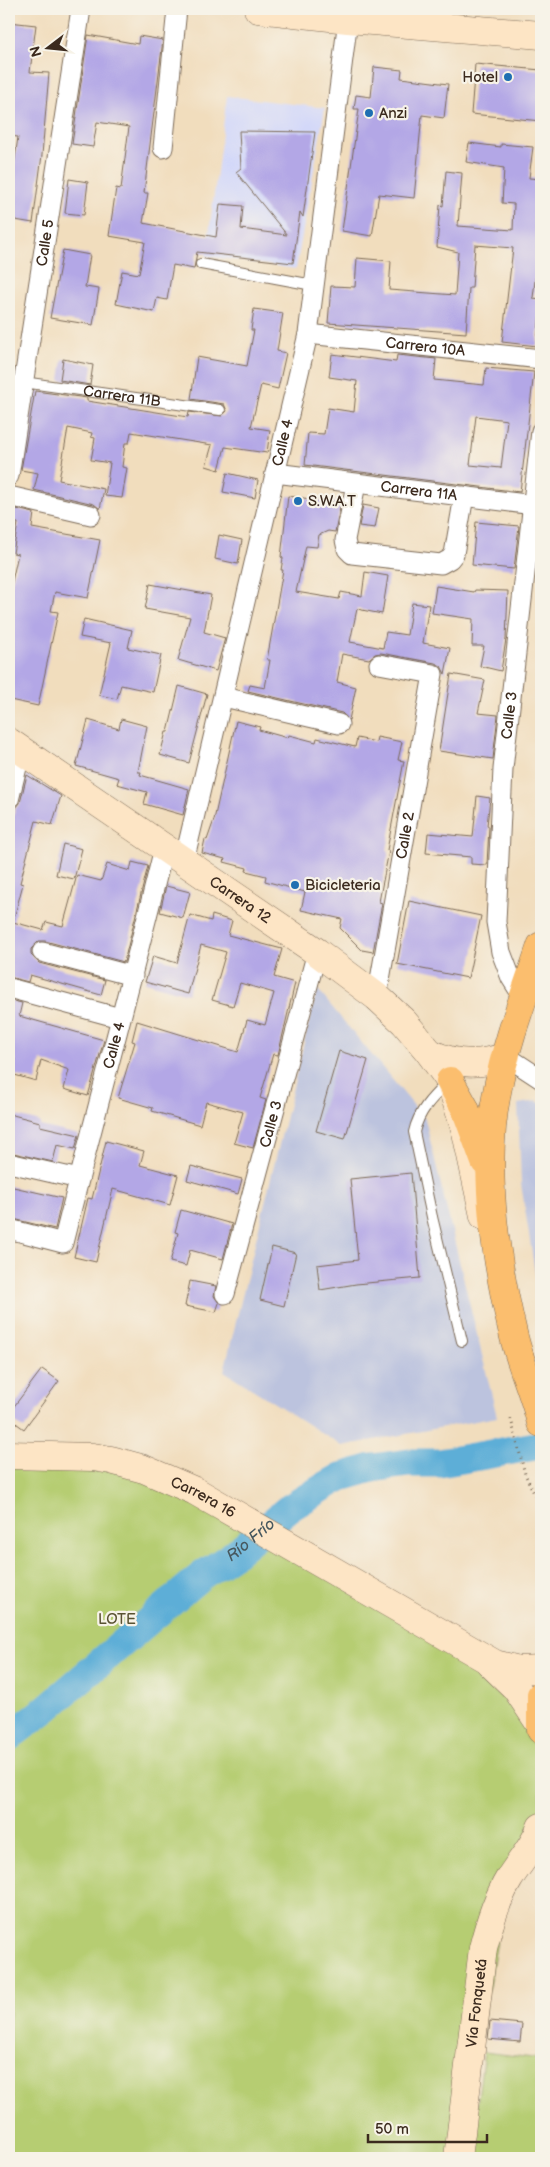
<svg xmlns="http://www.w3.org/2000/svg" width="550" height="2167" viewBox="0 0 550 2167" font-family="'Balsamiq Sans',sans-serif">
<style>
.built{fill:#d3d8f9}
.industrial{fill:#bcc3de}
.green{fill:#b6cd72;stroke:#787c48}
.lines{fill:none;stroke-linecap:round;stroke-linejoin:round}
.river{stroke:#5daed7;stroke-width:29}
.building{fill:#b3a7e6;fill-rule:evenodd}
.lane-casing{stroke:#7b6956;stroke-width:12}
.street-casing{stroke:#7b6956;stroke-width:21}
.secondary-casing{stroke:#7b6956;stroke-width:29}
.primary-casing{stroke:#7b6956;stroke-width:29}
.path{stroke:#7b6956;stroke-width:3;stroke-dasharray:1 4;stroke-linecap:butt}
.lane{stroke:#fff;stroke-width:10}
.street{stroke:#fff;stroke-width:19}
.secondary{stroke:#fde5c5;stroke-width:28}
.primary{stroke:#fbbe6e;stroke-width:28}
.poi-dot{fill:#1f6fb2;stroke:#f7f3e8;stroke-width:2}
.labels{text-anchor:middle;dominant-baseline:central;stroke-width:4.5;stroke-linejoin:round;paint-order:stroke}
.poi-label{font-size:15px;fill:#3b2a1e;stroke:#f7f3e8;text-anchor:start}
.street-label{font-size:15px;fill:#3b2a1e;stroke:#f7f3e8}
.park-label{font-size:15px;fill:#5a5333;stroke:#f7f3e8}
.water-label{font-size:16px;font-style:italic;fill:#47585f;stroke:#f7f3e8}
</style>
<rect width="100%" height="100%" fill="#f7f3e8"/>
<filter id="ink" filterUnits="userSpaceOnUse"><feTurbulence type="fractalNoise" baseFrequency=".02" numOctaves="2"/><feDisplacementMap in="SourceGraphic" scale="10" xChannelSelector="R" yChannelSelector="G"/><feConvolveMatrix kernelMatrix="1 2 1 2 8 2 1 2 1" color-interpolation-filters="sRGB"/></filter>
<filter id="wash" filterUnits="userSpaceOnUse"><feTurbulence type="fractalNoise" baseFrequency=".0096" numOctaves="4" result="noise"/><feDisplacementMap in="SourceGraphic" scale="20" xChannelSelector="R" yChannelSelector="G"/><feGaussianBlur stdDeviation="1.12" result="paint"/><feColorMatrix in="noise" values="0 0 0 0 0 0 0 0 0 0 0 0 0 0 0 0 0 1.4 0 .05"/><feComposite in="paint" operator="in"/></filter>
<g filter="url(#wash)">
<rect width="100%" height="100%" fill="#f1ddbd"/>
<polygon class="built" points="227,96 325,108 296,269 206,256"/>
<g class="industrial">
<polygon points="317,989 425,1119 497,1417 342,1446 224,1371"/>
<polygon points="537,1101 541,1104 541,1310 521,1184 518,1104"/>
</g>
<g class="green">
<polygon points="9,1455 111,1460 485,1658 541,1730 541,1827 508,1880 458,2158 9,2158"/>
<polygon points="484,2052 541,2059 541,2158 470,2158"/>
</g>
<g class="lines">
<path class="river" id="s1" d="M9,1737L47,1708L201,1576L234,1554L288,1509L327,1485L341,1477L372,1468L409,1463H440L541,1445"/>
</g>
<g id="blocks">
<g class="building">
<polygon points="9,22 36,25 30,72 49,73 42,155 33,223 9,219 9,201 18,137 9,136"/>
<polygon points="88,35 138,44 139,36 163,40 144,193 148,193 143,223 216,237 220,204 243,206 241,229 287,235 236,172 241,168 239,131 315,132 303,217 300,212 293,263 197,252 194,269 173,265 167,300 157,298 154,312 116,304 122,271 139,274 145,242 109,236 116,188 121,189 129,127 97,122 93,147 72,144"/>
<polygon points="475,64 541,70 541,121 471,114"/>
<polygon points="374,67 402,70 401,78 448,84 444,118 422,115 414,198 379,194 372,236 342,231 359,109 354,109 356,95 371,97"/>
<polygon points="469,143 501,147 501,144 533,147 529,178 541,179 539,246 533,298 541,299 537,346 502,342 513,248 475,245 472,288 469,288 466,333 328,323 331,286 355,287 357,258 391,261 389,290 455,295 458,252 437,247 440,205 443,206 446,171 462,173 458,226 513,230 514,204 502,203 504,168 466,162"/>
<polygon points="69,179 88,182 84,215 65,213"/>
<polygon points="63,250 90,255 85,287 99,289 93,325 50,318"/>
<polygon points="254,309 283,313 277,351 286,353 278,389 261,385 251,427 270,430 267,453 225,447 219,470 206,466 212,445 131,432 129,443 125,443 122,467 127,468 122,498 105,496 110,463 91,460 95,438 91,437 92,433 68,428 59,480 104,489 100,509 94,504 34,490 38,473 21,470 35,391 87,398 87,401 188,417 189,412 222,416 227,411 224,404 191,399 197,357 247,366 254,330 251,330"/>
<path d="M332,354L396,362L397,355L436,359L434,380L484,385L486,368L534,372L520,492L305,465L308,433L324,434L328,408L354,412L357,381L329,377ZM476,416L507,420L501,468L470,465Z"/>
<polygon points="63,359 93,365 90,385 60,380"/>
<polygon points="227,473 258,480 255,498 223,492"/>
<polygon points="288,496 341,503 335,532 328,531 319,535 317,547 306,546 296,592 339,599 341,592 362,596 365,572 388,576 382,614 357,609 350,642 383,648 386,632 407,635 412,603 429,605 423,643 450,648 445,674 441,666 435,663 381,653 375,654 369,659 342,654 337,682 356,687 349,720 342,713 248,691 250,685 265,688 270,660 267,660 283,570 281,570 283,558 281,557"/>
<polygon points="363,505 379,508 375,528 359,526"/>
<polygon points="12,508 34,513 32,528 100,540 88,598 55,592 51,611 58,612 38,706 10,700 12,690 9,689 9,595 18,554 13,553 18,523 10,522"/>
<polygon points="476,522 519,526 514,569 472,565"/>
<polygon points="219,535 242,540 238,564 215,559"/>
<polygon points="150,584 211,595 204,632 225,638 216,671 178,660 190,617 145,609"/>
<polygon points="436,586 474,592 475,590 508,591 506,639 501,671 480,666 484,646 472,646 473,619 432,613"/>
<polygon points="84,619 132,630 128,648 161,655 153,692 121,685 117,699 99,695 111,643 80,637"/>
<polygon points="451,674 485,680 478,713 498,715 493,759 439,751"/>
<polygon points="179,686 207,694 189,763 160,755 166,732 168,732"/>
<polygon points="121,719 147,726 138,772 141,772 140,775 189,789 183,815 144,804 147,792 117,784 119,778 76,766 88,720 119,729"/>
<polygon points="236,721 260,727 259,730 288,738 289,735 316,742 317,738 355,747 357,738 376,742 377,737 402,742 398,760 404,761 387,850 389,851 382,886 379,902 382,903 373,952 362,950 340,928 342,919 301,910 305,892 265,881 266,876 246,871 247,868 224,862 225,859 202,853 205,839 207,840 214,820"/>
<polygon points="27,775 61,796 52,825 36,821 20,883 23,884 13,922 43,930 46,922 63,926 77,875 101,881 107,864 130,871 132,862 148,866 124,962 45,941 39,941 31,949 31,955 39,963 105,980 101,995 30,975 28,982 9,977 9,832 15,809 20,803"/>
<polygon points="477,796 490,798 487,826 489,826 487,865 471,864 471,857 426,853 428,833 473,837"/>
<polygon points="63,844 82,849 74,879 56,875"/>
<polygon points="166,886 190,892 183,918 160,912"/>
<polygon points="409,901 481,916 468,978 397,964"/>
<polygon points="190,915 211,921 212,915 232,921 228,935 282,949 274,977 295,983 278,1055 273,1054 260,1098 266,1100 253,1148 234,1143 243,1112 206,1102 200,1125 152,1111 153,1108 118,1098 135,1042 132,1041 137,1021 238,1052 247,1020 265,1025 274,993 240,983 233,1006 212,1000 226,952 201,945 188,994 145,982 153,956 177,963"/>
<polygon points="9,1000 22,1003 19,1016 104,1040 88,1096 64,1089 69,1070 41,1060 36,1081 11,1074 15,1059 9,1058"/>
<polygon points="339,1051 368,1060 345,1139 316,1131"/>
<polygon points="9,1114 40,1122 40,1126 79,1135 75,1149 57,1145 53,1162 9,1152"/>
<polygon points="106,1141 144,1151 140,1165 178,1175 170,1205 113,1189 96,1262 74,1257 88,1198 92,1199"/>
<polygon points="191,1166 242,1179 238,1194 187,1180"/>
<polygon points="411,1173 420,1278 356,1284 320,1290 317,1265 358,1260 350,1179"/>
<polygon points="9,1186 62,1198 55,1229 9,1218"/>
<polygon points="181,1210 232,1224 223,1259 190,1250 186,1266 170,1262 178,1233 175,1232"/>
<polygon points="272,1247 296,1253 284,1306 260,1300"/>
<polygon points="190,1281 216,1286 214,1296 219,1303 216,1312 185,1306"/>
<polygon points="42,1369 59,1381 24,1429 9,1418 9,1413"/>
<polygon points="490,2021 522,2024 520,2042 488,2039"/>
</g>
</g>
</g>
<g filter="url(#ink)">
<use href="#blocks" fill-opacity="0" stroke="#7b6956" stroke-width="1"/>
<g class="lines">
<defs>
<g id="lane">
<polyline points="201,264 313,285"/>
<path id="s2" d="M23,382L220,410"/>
<path d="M448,1082C433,1097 419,1110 414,1132L432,1217L462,1341"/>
</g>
<g id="street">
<polyline points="163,148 177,9"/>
<path id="s3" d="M308,334L541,359"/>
<path id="s4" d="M275,473L534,505"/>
<path id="s5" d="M9,476L81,9"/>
<polyline points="356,484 345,540 347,549 352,554 441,564 450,559 454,554 464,496"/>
<polyline points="9,496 91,515"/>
<polyline points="224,697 339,724"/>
<polyline points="9,800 21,751"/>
<path id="s6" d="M184,861L308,334L348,19"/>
<polyline points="42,952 133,976"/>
<polyline points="9,988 120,1018"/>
<path id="s7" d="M377,997L433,674L379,664"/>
<path id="s8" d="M523,997L511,978L501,952L496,922L503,769L541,431"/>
<polyline points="506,1056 541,1079"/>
<polyline points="9,1163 79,1179"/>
<path id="s9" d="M9,1229L63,1243C96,1111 132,980 164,848"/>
<path id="s10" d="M225,1294L317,952"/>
</g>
<g id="secondary">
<polyline points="258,9 348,19 541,35"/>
<path id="s11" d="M9,742L317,952L377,997L404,1022L430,1053L450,1081L466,1132L484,1216"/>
<path d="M430,1053C455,1065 480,1066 506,1056"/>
<path id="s12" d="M9,1455L93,1457L111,1460L144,1469L195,1491L495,1664L519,1670L541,1669"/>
<polyline points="490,1663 516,1688 540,1724"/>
<path id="s13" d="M458,2158L483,1948C489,1924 496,1900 509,1879C520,1861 534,1847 541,1827"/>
</g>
<g id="primary">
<path d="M541,946C525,994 506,1042 497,1092C482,1167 495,1258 513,1333C520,1364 534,1393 541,1423"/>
<polyline points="450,1081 465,1108 485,1162"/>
<polyline points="541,1695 541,1730"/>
</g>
</defs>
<use href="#lane" class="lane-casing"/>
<use href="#street" class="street-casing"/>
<use href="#secondary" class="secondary-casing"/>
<use href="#primary" class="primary-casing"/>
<g class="path">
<polyline points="511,1419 525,1474 541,1508"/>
<polyline points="538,1648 541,1641"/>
</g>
<use href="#lane" class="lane"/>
<use href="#street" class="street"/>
<use href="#secondary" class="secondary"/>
<use href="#primary" class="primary"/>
</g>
</g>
<g class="poi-dot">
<circle cx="508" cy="77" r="5"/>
<circle cx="369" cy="113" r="5"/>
<circle cx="298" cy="501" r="5"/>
<circle cx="295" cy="885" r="5"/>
</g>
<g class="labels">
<g class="poi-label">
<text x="498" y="77" text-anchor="end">Hotel</text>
<text x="379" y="113">Anzi</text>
<text x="308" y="501">S.W.A.T</text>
<text x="305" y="885">Bicicleteria</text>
</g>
<g class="street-label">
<text stroke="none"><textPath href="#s5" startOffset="236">Calle 5</textPath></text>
<text stroke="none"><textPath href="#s3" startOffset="118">Carrera 10A</textPath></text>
<text stroke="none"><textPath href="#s2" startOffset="100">Carrera 11B</textPath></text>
<text stroke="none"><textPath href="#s6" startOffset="430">Calle 4</textPath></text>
<text stroke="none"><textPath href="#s4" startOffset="145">Carrera 11A</textPath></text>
<text stroke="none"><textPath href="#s8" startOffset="288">Calle 3</textPath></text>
<text stroke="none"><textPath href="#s7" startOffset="164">Calle 2</textPath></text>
<text stroke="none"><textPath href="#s11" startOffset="280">Carrera 12</textPath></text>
<text stroke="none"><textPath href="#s9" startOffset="260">Calle 4</textPath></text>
<text stroke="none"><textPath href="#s10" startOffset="176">Calle 3</textPath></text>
<text stroke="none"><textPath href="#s12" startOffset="202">Carrera 16</textPath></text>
<text stroke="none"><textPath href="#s13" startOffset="156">Vía Fonquetá</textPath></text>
</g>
<g class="park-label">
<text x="117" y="1619">LOTE</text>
</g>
<g class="water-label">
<text stroke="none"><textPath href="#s1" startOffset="312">Río Frío</textPath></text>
</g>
</g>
<rect width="550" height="2167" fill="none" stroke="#f7f3e8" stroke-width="30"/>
<g transform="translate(48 48) rotate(254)" stroke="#f7f3e8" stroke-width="4" paint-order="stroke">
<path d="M0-4L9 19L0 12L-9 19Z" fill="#3b2a1e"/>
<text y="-8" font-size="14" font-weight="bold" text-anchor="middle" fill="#3b2a1e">N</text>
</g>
<path d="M368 2134v8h119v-8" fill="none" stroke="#3b2a1e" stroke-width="2.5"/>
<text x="375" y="2134" font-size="15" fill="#3b2a1e" stroke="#f7f3e8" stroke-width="4" paint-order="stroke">50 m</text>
</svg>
